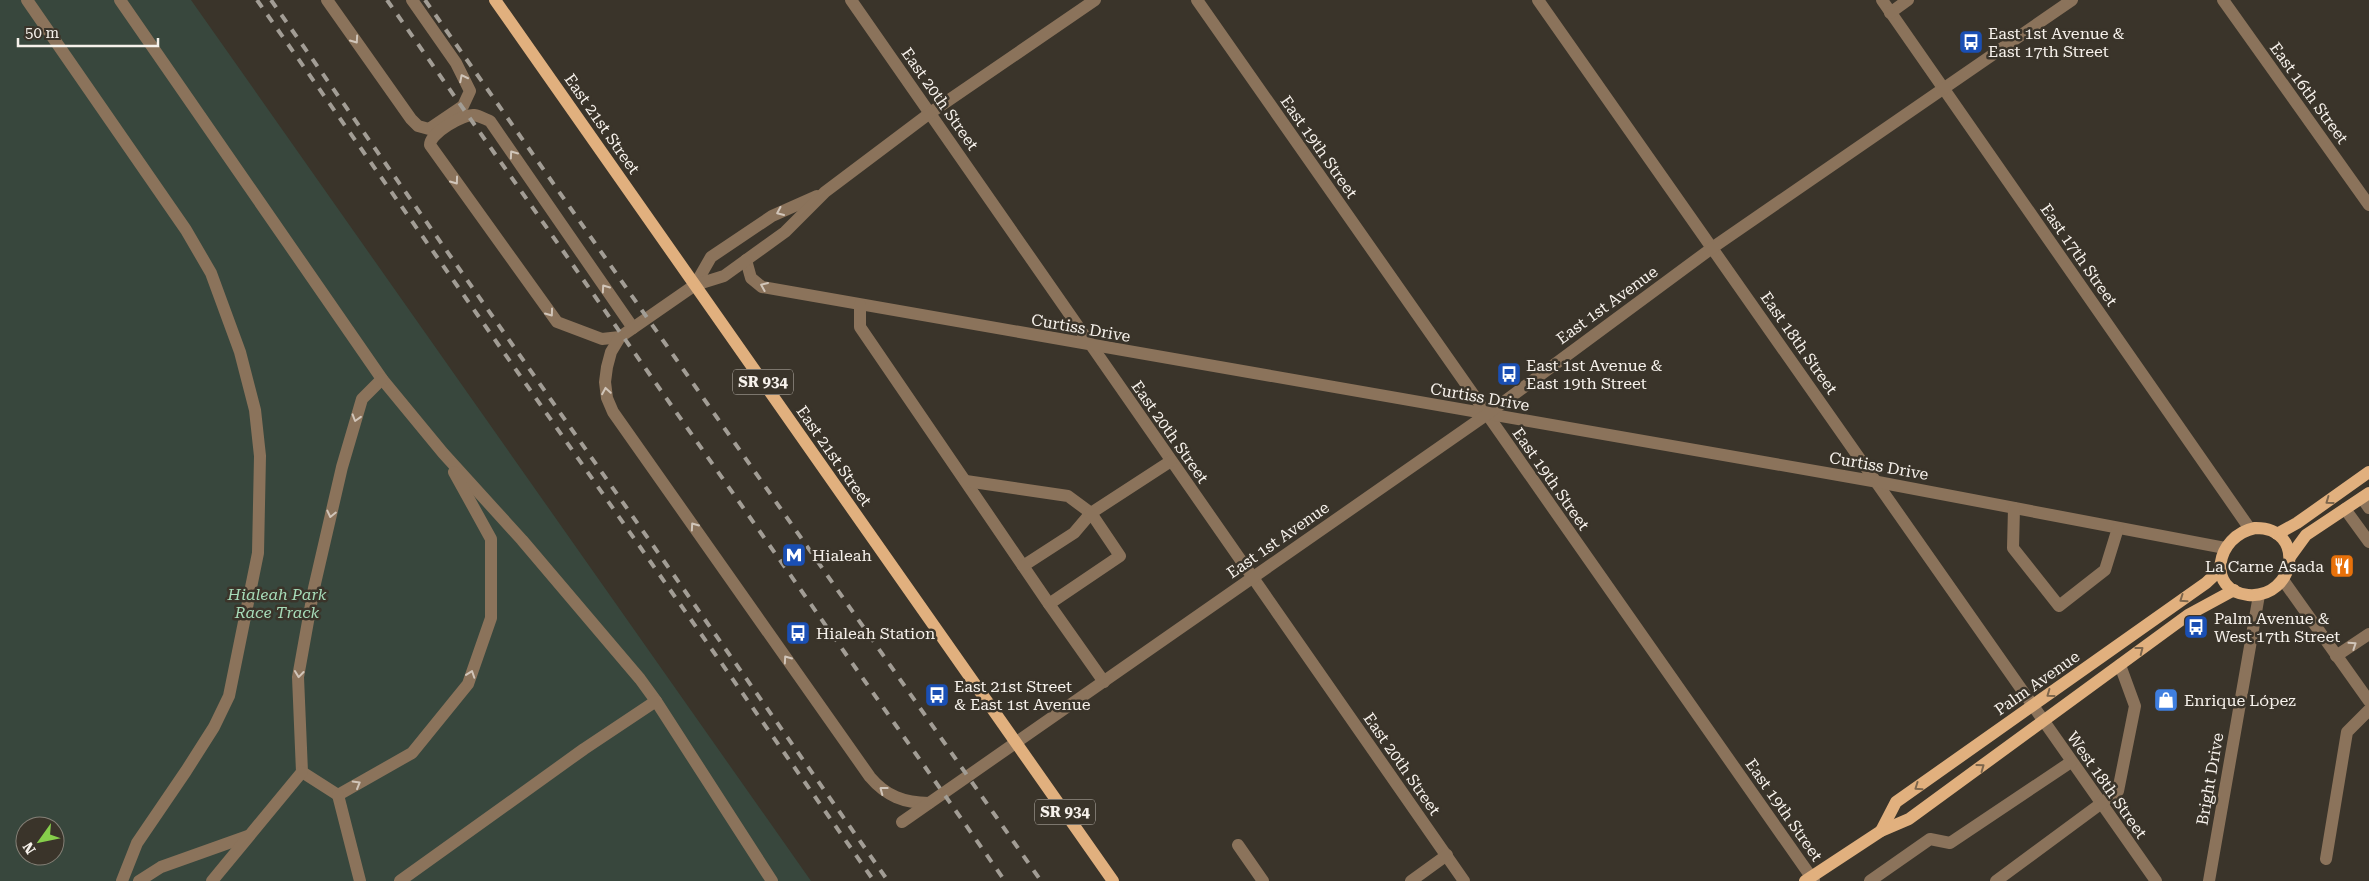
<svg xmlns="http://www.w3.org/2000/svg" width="2369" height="881" viewBox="0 0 2369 881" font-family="'Roboto Serif',serif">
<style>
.green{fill:#38473d;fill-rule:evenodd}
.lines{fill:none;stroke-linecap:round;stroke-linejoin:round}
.minor{stroke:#8b735b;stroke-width:12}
.major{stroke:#e1b07e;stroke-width:12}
.rail{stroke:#a29d95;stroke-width:4;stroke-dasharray:9 9;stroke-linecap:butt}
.oneway{stroke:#d1c5b9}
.oneway2{stroke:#7d664c}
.labels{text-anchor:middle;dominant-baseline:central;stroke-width:5;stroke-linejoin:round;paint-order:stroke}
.shield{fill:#3a342a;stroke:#beb8b1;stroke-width:1}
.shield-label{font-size:15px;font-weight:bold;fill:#f6f1eb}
.poi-label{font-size:16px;fill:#f6f1eb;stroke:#3a342a;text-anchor:start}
.street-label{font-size:16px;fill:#f6f1eb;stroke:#3a342a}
.park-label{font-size:16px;font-style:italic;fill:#a6dbb8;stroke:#3a342a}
</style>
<rect width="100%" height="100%" fill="#3a342a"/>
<path class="green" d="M0,0H191L811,881H0ZM25,826H55V856H25Z"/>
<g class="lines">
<g class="minor">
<polyline points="27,0 186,230 211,273 240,352 255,410 260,456 258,553 229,696 214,727 186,771 137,843 122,881"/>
<polyline points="120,0 382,379 443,453 522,540 640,679 656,701"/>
<polyline points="327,0 411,119 418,126 429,129 463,106 470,91 456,63 412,0"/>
<polyline points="851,0 1464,881"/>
<polyline points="1197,0 1814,881"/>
<polyline points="1538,0 2156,881"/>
<polyline points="1882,0 2250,529"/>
<polyline points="2223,0 2369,205"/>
<polyline points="1890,13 1908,0"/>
<polyline points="746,260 751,278 762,287 1878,482 2225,548"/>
<polyline points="695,285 711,257 772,216 817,196"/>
<polyline points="860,305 860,327 1049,604"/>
<path d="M620,337L602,339L557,322L430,145C430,133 463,114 474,115C480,116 485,119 490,121L633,328"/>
<polyline points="382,379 362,399 342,467 314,588 298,677 302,772 338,795 412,753 468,684 491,618 491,539 454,472"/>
<polyline points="966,481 1068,496 1091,513 1074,533 1023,566"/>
<polyline points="2362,498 2369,508"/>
<polyline points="2014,508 2013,548 2059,606 2105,570 2118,528"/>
<polyline points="2345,509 2369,542"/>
<polyline points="2283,580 2369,701"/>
<polyline points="2336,656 2369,634"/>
<polyline points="1104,682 1049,604 1120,556 1091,513 1171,461"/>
<polyline points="338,795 360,881"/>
<path d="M929,803C904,803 886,796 870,777L613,412L607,398L605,382L607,367L611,352L620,337L695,285L724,276L785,232L825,192L930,113L1095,0"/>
<polyline points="902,822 1486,415 1712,248 2072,0"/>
<polyline points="1238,845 1263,881"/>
<polyline points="2326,859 2347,732 2369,710"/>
<polyline points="139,881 161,867 248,836"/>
<polyline points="212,881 302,772"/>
<polyline points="400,881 584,749 656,701 772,881"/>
<polyline points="1411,881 1447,855"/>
<polyline points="1870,881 1930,839 1950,843 2071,762"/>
<polyline points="1996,881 2118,791 2135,706 2120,665"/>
<polyline points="2209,881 2259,595"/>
</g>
<g class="major">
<polyline points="495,0 1113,881"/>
<path d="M2255,528C2307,527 2296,599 2248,595C2206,591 2215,536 2255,528Z"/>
<polyline points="2277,534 2297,523 2369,472"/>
<polyline points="2290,557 2306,535 2369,493"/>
<polyline points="1881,831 1896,802 2206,583 2221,569"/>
<polyline points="1805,881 1881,831 1909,819 2188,615 2234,590"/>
</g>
<g class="rail">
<polyline points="257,0 874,881"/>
<polyline points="271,0 888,881"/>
<polyline points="387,0 1005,881"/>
<polyline points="425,0 1041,881"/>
</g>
</g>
<defs><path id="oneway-chevron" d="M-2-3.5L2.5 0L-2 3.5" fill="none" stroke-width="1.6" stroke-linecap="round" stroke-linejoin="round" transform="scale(1.25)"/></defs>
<g class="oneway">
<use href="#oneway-chevron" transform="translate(355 40) rotate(55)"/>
<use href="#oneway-chevron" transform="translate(463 78) rotate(-117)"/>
<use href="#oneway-chevron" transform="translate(513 154) rotate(-125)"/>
<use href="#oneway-chevron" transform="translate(455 181) rotate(54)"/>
<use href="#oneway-chevron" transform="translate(780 212) rotate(156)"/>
<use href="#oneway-chevron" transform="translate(764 286) rotate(-157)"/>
<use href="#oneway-chevron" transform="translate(605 288) rotate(-125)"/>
<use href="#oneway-chevron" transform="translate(550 313) rotate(54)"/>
<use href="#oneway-chevron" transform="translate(606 391) rotate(-99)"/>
<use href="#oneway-chevron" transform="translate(356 418) rotate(107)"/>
<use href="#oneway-chevron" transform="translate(331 514) rotate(103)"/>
<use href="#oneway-chevron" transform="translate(694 526) rotate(-125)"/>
<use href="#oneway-chevron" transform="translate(2353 645) rotate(-34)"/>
<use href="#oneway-chevron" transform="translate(787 659) rotate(-125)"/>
<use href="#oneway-chevron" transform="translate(299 674) rotate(96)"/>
<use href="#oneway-chevron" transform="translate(471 674) rotate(-71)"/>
<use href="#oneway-chevron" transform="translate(357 784) rotate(-30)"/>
<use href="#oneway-chevron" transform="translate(883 790) rotate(-143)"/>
</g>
<g class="oneway2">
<use href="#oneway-chevron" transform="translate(2329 501) rotate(144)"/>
<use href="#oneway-chevron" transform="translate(2183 599) rotate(145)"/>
<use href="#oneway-chevron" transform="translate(2140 650) rotate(-38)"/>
<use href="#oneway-chevron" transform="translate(2050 694) rotate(144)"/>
<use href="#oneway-chevron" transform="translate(1981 767) rotate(-36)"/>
<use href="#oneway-chevron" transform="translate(1918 787) rotate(145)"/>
</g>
<defs>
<symbol id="bus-square" viewBox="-11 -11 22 22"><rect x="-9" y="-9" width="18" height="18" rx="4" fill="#1a4fb4" stroke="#3a342a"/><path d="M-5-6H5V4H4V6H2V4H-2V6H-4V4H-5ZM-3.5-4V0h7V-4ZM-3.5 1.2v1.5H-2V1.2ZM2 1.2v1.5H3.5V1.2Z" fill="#fff"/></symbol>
<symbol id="metro-square" viewBox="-11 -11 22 22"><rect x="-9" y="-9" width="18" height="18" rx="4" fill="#1a4fb4" stroke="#3a342a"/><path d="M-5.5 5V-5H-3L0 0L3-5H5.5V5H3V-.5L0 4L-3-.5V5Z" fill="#fff"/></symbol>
<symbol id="restaurant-square" viewBox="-11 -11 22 22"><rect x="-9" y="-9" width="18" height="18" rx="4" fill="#e8710a" stroke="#3a342a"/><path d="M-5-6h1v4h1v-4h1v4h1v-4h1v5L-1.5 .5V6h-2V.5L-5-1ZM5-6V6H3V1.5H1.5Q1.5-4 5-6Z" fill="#fff"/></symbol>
<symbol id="shop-square" viewBox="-11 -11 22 22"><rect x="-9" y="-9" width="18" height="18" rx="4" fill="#3f7fe0" stroke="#3a342a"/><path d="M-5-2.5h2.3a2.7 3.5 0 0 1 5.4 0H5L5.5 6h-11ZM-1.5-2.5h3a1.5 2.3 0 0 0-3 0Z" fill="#fff"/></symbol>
</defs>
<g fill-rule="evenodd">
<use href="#bus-square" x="1957" y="28" width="28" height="28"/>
<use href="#bus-square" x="1495" y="360" width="28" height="28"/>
<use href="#metro-square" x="780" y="541" width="28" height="28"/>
<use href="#restaurant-square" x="2328" y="552" width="28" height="28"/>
<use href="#bus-square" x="2182" y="613" width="28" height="28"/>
<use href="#bus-square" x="784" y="619" width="28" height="28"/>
<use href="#bus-square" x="923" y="681" width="28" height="28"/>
<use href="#shop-square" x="2152" y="686" width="28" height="28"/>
</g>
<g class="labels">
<g class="shield">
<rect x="733" y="369.5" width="60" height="25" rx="4"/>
<rect x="1035" y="799.5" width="60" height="25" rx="4"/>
</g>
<g class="shield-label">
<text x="763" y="382">SR 934</text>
<text x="1065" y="812">SR 934</text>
</g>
<g class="poi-label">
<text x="1988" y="33">East 1st Avenue &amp;<tspan x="1988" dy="18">East 17th Street</tspan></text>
<text x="1526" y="365">East 1st Avenue &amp;<tspan x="1526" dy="18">East 19th Street</tspan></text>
<text x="812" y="555">Hialeah</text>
<text x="2324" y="566" text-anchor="end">La Carne Asada</text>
<text x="2214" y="618">Palm Avenue &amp;<tspan x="2214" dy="18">West 17th Street</tspan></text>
<text x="816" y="633">Hialeah Station</text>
<text x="954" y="686">East 21st Street<tspan x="954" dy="18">&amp; East 1st Avenue</tspan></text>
<text x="2184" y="700">Enrique López</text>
</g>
<g class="street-label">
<text transform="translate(2309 93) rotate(54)">East 16th Street</text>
<text transform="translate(940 99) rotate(55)">East 20th Street</text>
<text transform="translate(602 124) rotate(55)">East 21st Street</text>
<text transform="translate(1319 147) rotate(55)">East 19th Street</text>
<text transform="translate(2079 255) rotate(55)">East 17th Street</text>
<text transform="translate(1607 305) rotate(-36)">East 1st Avenue</text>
<text transform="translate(1081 328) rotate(10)">Curtiss Drive</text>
<text transform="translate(1799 343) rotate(55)">East 18th Street</text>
<text transform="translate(1480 397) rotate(10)">Curtiss Drive</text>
<text transform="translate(1170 432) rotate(55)">East 20th Street</text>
<text transform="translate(834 456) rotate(55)">East 21st Street</text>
<text transform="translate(1879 466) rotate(10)">Curtiss Drive</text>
<text transform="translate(1551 479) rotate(55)">East 19th Street</text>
<text transform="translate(1278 540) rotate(-35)">East 1st Avenue</text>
<text transform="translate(2037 683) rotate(-35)">Palm Avenue</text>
<text transform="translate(1402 764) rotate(55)">East 20th Street</text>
<text transform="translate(2210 779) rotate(-80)">Bright Drive</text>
<text transform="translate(2107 785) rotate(55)">West 18th Street</text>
<text transform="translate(1784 810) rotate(55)">East 19th Street</text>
</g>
<g class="park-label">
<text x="277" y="594">Hialeah Park<tspan x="277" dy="18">Race Track</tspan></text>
</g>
</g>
<g transform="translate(40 841) rotate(237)"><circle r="24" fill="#3a342a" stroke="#858077"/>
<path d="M0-4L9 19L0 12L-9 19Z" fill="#86cf4b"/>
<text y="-8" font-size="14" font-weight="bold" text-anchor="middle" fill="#f6f1eb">N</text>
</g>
<path d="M18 38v8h140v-8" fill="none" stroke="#f6f1eb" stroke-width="2.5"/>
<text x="25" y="38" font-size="15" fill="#f6f1eb" stroke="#3a342a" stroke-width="4" paint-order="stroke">50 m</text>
</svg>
